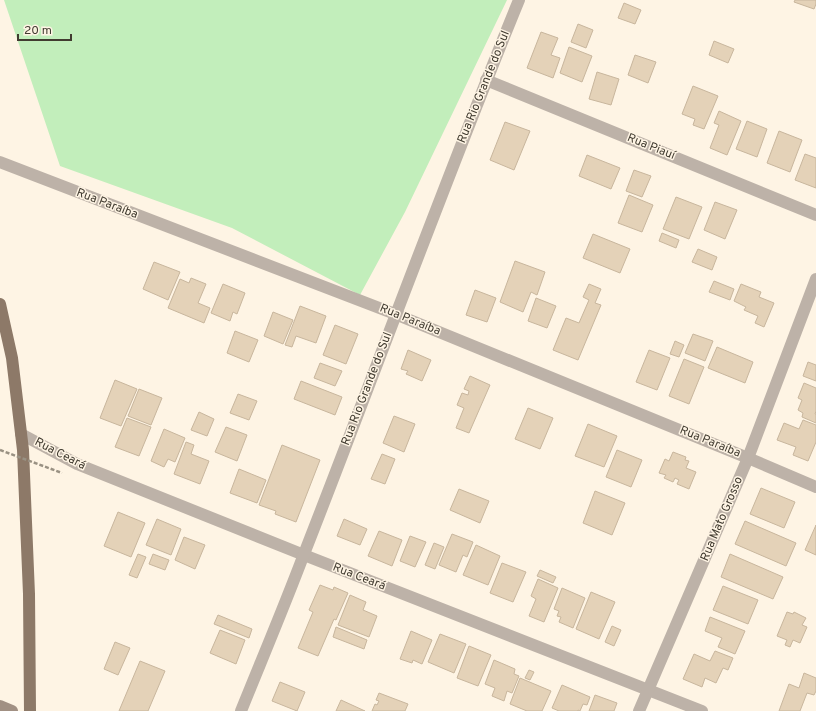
<svg xmlns="http://www.w3.org/2000/svg" width="816" height="711" viewBox="0 0 816 711" font-family="Overpass,sans-serif">
<style>
.green{fill:#c2eebb}
.building{fill:#e4d2b8;stroke:#c8b69d}
.lines{fill:none;stroke-linecap:round;stroke-linejoin:round}
.street{stroke:#bdb2a8;stroke-width:12}
.secondary{stroke:#a19083;stroke-width:12}
.primary{stroke:#8d7968;stroke-width:12}
.path-bridge{stroke:#999183;stroke-width:2.5;stroke-dasharray:4 2;stroke-linecap:butt}
.labels{text-anchor:middle;dominant-baseline:central;stroke-width:3;stroke-linejoin:round;paint-order:stroke}
.street-label{font-size:12px;fill:#413b30;stroke:#fef4e4}
</style>
<rect width="100%" height="100%" fill="#fef4e4"/>
<polygon class="green" points="4,0 507,0 405,212 360,295 232,228 60,166"/>
<g class="building">
<polygon points="795,0 816,0 816,4 814,9 794,2"/>
<polygon points="624,3 641,10 635,24 618,18"/>
<polygon points="578,24 593,30 586,48 571,42"/>
<polygon points="541,32 558,38 551,55 560,58 553,78 527,68"/>
<polygon points="714,41 734,49 728,63 709,55"/>
<polygon points="569,47 592,56 582,82 560,73"/>
<polygon points="635,55 656,62 648,83 628,75"/>
<polygon points="597,72 619,79 611,105 589,99"/>
<polygon points="693,86 718,96 704,129 693,125 695,119 682,114"/>
<polygon points="719,111 741,121 727,155 710,148 719,125 714,123"/>
<polygon points="747,121 767,129 757,157 736,149"/>
<polygon points="505,122 530,131 514,170 490,160"/>
<polygon points="779,131 802,140 790,172 767,163"/>
<polygon points="805,154 816,158 816,188 795,180"/>
<polygon points="587,155 620,168 611,189 579,176"/>
<polygon points="634,170 651,176 642,197 626,191"/>
<polygon points="629,195 653,205 642,232 618,223"/>
<polygon points="676,197 702,207 689,239 663,229"/>
<polygon points="715,202 737,210 725,239 704,230"/>
<polygon points="662,233 679,240 676,248 659,241"/>
<polygon points="593,234 630,249 620,273 583,258"/>
<polygon points="698,249 717,257 712,270 692,262"/>
<polygon points="515,261 545,272 537,295 531,292 523,312 500,302"/>
<polygon points="154,262 180,272 168,300 143,289"/>
<polygon points="191,278 206,284 198,303 210,308 204,323 168,308 180,279 189,283"/>
<polygon points="714,281 734,289 730,300 709,292"/>
<polygon points="223,284 245,293 237,314 233,312 230,321 211,313"/>
<polygon points="589,284 601,289 595,303 601,305 578,360 553,350 566,318 579,323 589,300 583,297"/>
<polygon points="741,284 761,292 759,297 774,303 764,327 755,323 758,316 744,310 746,307 734,301"/>
<polygon points="475,290 496,298 487,322 466,315"/>
<polygon points="536,298 556,306 547,328 528,321"/>
<polygon points="300,306 326,316 316,343 296,336 292,347 285,345"/>
<polygon points="273,312 293,320 283,344 264,336"/>
<polygon points="335,325 358,334 346,364 323,355"/>
<polygon points="235,331 258,340 249,362 227,353"/>
<polygon points="693,334 713,341 705,361 685,353"/>
<polygon points="675,341 684,345 679,357 670,354"/>
<polygon points="717,347 753,362 745,383 708,368"/>
<polygon points="408,350 431,360 422,381 406,374 408,371 401,369"/>
<polygon points="649,350 670,358 657,390 636,382"/>
<polygon points="684,359 704,367 689,404 669,396"/>
<polygon points="808,362 816,365 816,381 803,376"/>
<polygon points="320,363 342,371 335,386 314,378"/>
<polygon points="470,376 490,385 469,433 456,428 464,408 457,405 462,393 468,395 469,391 464,389"/>
<polygon points="115,380 137,389 121,426 100,418"/>
<polygon points="301,381 342,397 335,415 294,399"/>
<polygon points="804,383 816,388 816,411 815,414 816,414 816,423 802,417 803,413 798,410 802,400 798,398"/>
<polygon points="139,389 162,398 151,425 128,416"/>
<polygon points="238,394 257,401 249,420 230,413"/>
<polygon points="528,408 553,418 540,449 515,439"/>
<polygon points="199,412 214,419 207,436 191,430"/>
<polygon points="394,416 415,424 404,452 383,443"/>
<polygon points="127,418 151,427 139,456 115,447"/>
<polygon points="803,420 816,425 816,442 808,461 793,455 796,447 777,440 784,423 799,429"/>
<polygon points="588,424 617,436 604,467 575,456"/>
<polygon points="226,427 247,435 237,461 215,452"/>
<polygon points="164,429 185,438 175,462 168,459 164,467 151,461"/>
<polygon points="186,442 194,445 191,454 209,461 200,484 174,474"/>
<polygon points="282,445 320,460 296,522 275,514 276,511 259,505"/>
<polygon points="617,450 642,460 631,487 606,477"/>
<polygon points="673,452 686,457 685,460 689,461 686,468 696,472 689,489 677,484 679,480 675,478 673,482 664,478 666,475 659,473 665,459 669,461"/>
<polygon points="382,454 395,459 385,484 371,479"/>
<polygon points="239,469 266,480 257,503 230,493"/>
<polygon points="761,488 795,502 784,528 750,514"/>
<polygon points="459,489 489,501 480,523 450,510"/>
<polygon points="595,491 625,503 612,535 583,523"/>
<polygon points="118,512 145,523 131,557 104,546"/>
<polygon points="157,519 181,529 171,555 146,545"/>
<polygon points="344,519 367,529 360,545 337,536"/>
<polygon points="745,521 796,543 786,566 735,544"/>
<polygon points="816,525 816,555 805,550"/>
<polygon points="379,531 402,540 392,566 368,556"/>
<polygon points="452,534 473,542 467,557 463,555 456,572 439,565"/>
<polygon points="410,536 426,542 415,567 400,561"/>
<polygon points="184,537 205,545 195,569 175,560"/>
<polygon points="434,543 444,547 435,569 425,565"/>
<polygon points="476,545 500,556 488,585 463,575"/>
<polygon points="138,554 146,557 137,578 129,575"/>
<polygon points="153,554 169,560 165,570 149,564"/>
<polygon points="730,554 783,577 773,599 721,577"/>
<polygon points="502,563 526,572 513,602 490,593"/>
<polygon points="540,570 556,577 553,583 537,576"/>
<polygon points="538,579 558,588 544,622 529,616 536,599 531,596"/>
<polygon points="320,585 333,590 334,587 348,593 336,620 334,619 318,656 298,648 313,612 309,610"/>
<polygon points="723,586 758,600 748,624 713,610"/>
<polygon points="562,588 585,598 573,628 559,622 561,617 557,616 559,611 554,609"/>
<polygon points="591,592 615,602 599,639 576,629"/>
<polygon points="350,595 366,602 363,610 377,616 369,637 338,625"/>
<polygon points="787,612 793,614 794,612 806,618 802,625 807,627 800,643 793,640 790,647 785,645 787,640 777,636"/>
<polygon points="218,615 252,629 249,638 214,624"/>
<polygon points="710,617 745,631 735,654 718,647 722,638 705,631"/>
<polygon points="612,626 621,630 614,646 605,642"/>
<polygon points="336,627 367,640 364,649 333,637"/>
<polygon points="220,630 245,640 236,664 210,653"/>
<polygon points="411,631 432,640 422,664 413,660 412,663 400,659"/>
<polygon points="440,634 466,644 454,673 428,662"/>
<polygon points="115,642 130,648 118,675 104,669"/>
<polygon points="469,646 491,655 478,686 457,678"/>
<polygon points="715,651 733,658 728,670 723,668 716,683 705,678 702,687 683,679 694,654 710,661"/>
<polygon points="494,660 515,669 514,674 519,676 512,693 507,691 504,701 492,696 495,688 485,684"/>
<polygon points="140,661 165,671 148,711 119,711"/>
<polygon points="529,670 534,672 530,680 525,678"/>
<polygon points="804,673 816,678 816,691 814,695 807,693 800,711 779,711 789,684 799,688"/>
<polygon points="520,678 551,691 542,711 527,711 510,704"/>
<polygon points="280,682 305,692 297,711 272,701"/>
<polygon points="562,685 590,697 587,705 583,704 580,711 578,710 578,711 559,711 552,708"/>
<polygon points="379,693 408,704 405,711 372,711 375,704 377,705 379,701 376,700"/>
<polygon points="595,695 617,703 614,711 589,711"/>
<polygon points="341,700 365,711 336,711"/>
</g>
<g class="lines">
<g class="street">
<polyline points="486,80 816,215"/>
<polyline points="0,162 395,314 748,458 816,487"/>
<polyline points="21,434 77,464 304,555 702,711"/>
<path d="M241,711C262,659 284,607 304,554C376,370 444,183 519,0"/>
<polyline points="639,711 748,458 816,279"/>
</g>
<polyline class="secondary" points="0,706 12,711"/>
<polyline class="primary" points="0,304 12,358 23,450 29,594 30,711"/>
<polyline class="path-bridge" points="0,450 62,473"/>
</g>
<g class="labels">
<g class="street-label">
<text transform="translate(484 87) rotate(-68)">Rua Rio Grande do Sul</text>
<text transform="translate(651 147) rotate(22)">Rua Piauí</text>
<text transform="translate(107 204) rotate(21)">Rua Paraíba</text>
<text transform="translate(410 320) rotate(22)">Rua Paraíba</text>
<text transform="translate(367 389) rotate(-69)">Rua Rio Grande do Sul</text>
<text transform="translate(710 442) rotate(22)">Rua Paraíba</text>
<text transform="translate(60 454) rotate(27)">Rua Ceará</text>
<text transform="translate(722 519) rotate(-67)">Rua Mato Grosso</text>
<text transform="translate(359 577) rotate(21)">Rua Ceará</text>
</g>
</g>
<path d="M18 34v6h53v-6" fill="none" stroke="#413b30" stroke-width="2"/>
<text x="24" y="34" font-size="12" fill="#413b30" stroke="#fef4e4" stroke-width="3" paint-order="stroke">20 m</text>
</svg>
